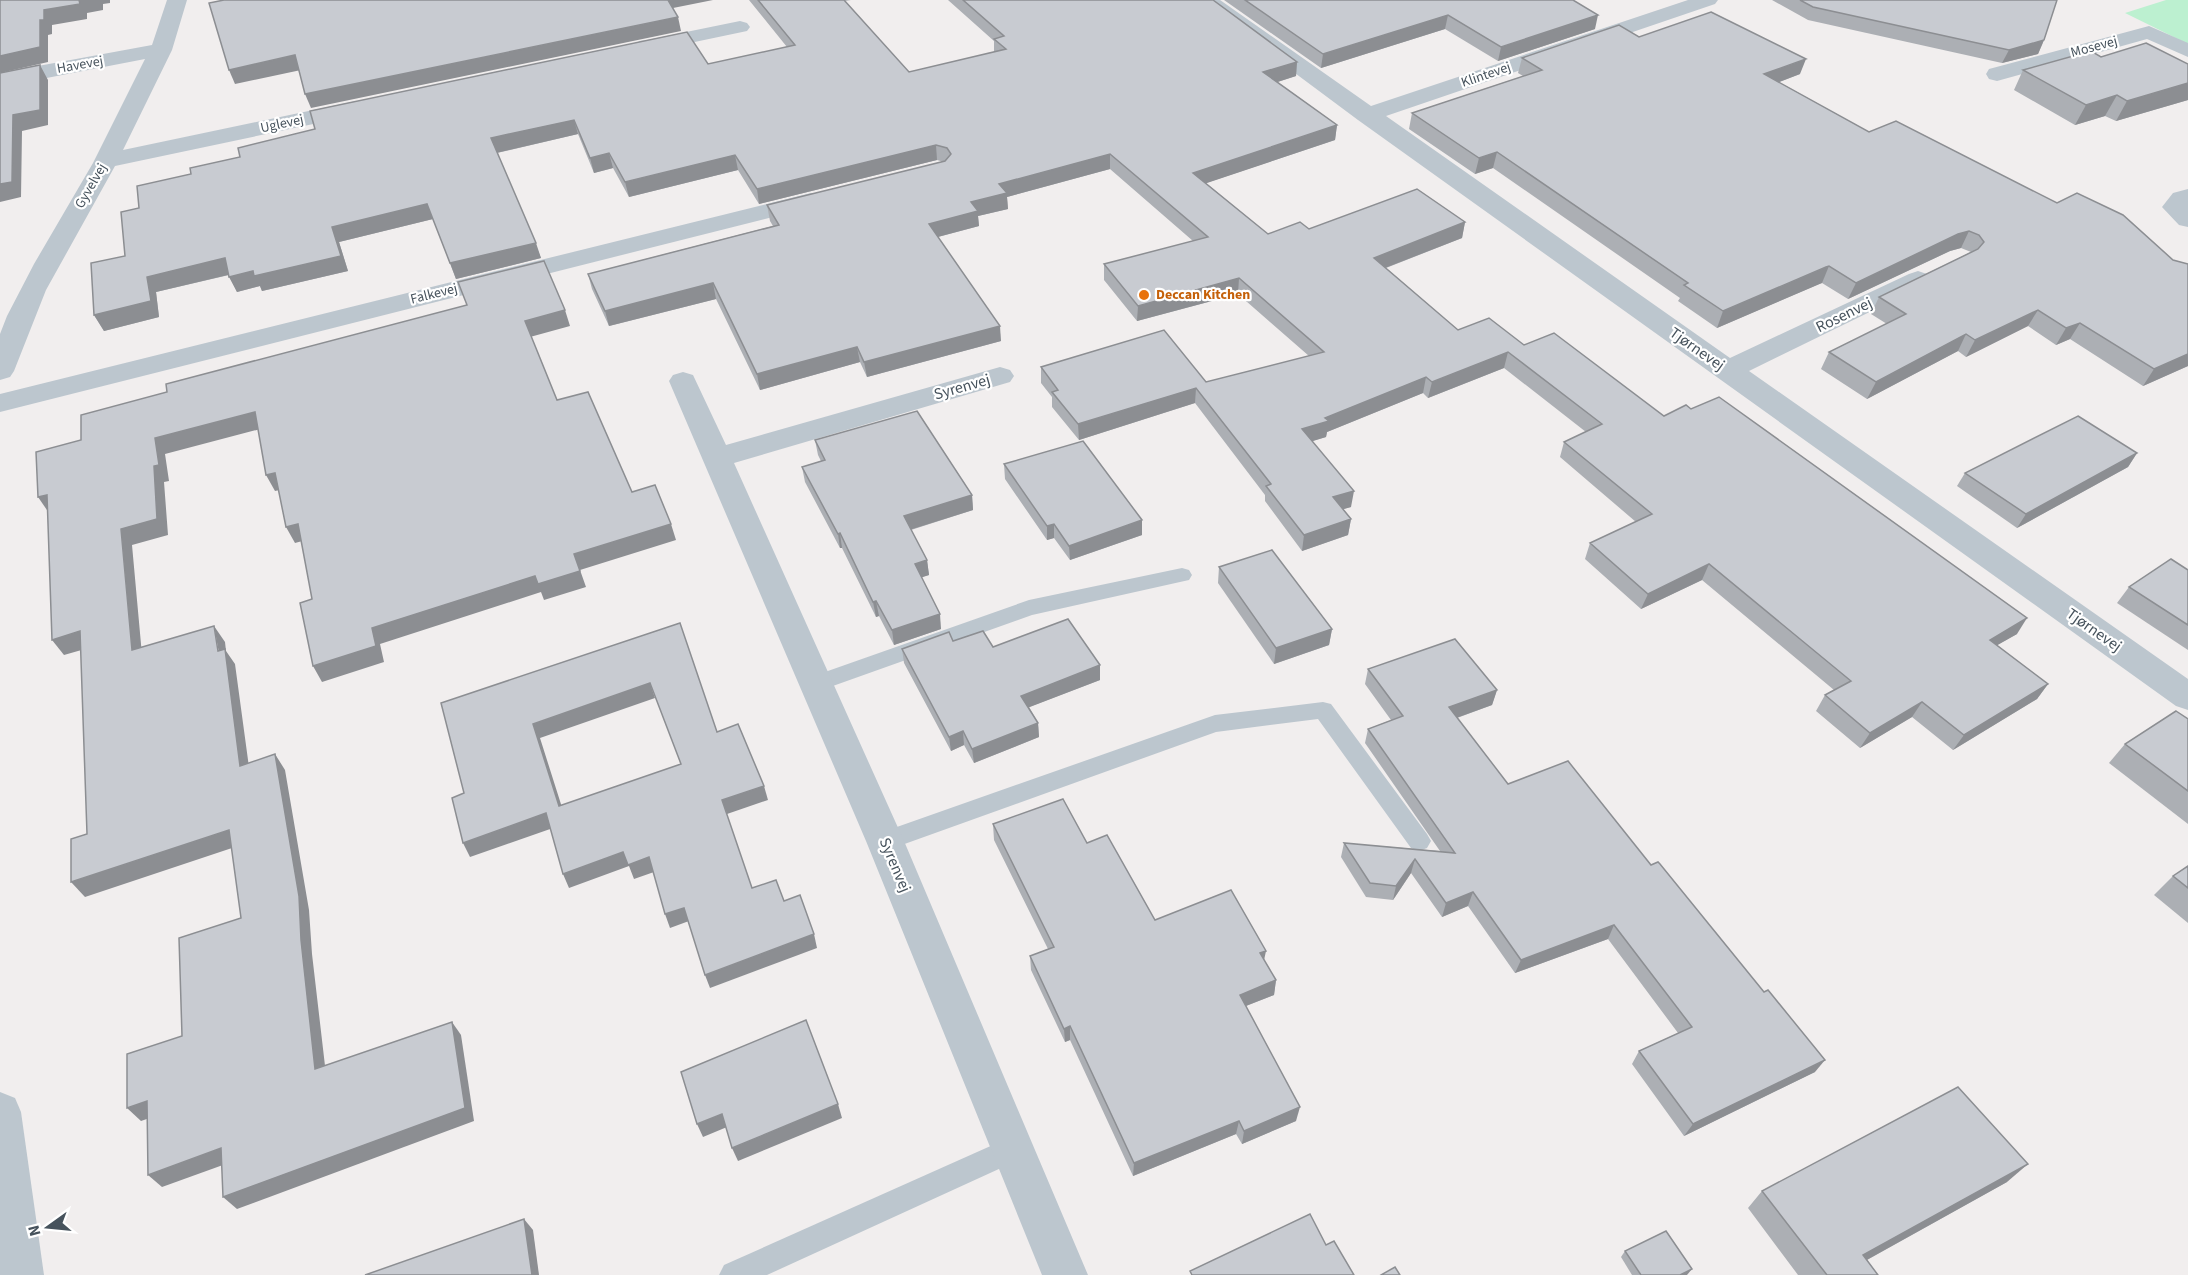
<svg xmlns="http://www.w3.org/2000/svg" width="2188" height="1275" viewBox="0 0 2188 1275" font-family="'Source Sans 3',sans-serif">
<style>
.green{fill:#bcf0d0}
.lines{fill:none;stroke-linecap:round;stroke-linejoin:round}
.service{fill:#bcc6ce;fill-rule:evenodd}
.minor{fill:#bcc6ce;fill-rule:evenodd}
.wall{fill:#acafb4}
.shaded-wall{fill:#8c8e92}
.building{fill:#c8cbd1;stroke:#8c8e92;stroke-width:1.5;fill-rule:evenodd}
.food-dot{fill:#e8710a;stroke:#fff;stroke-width:2}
.labels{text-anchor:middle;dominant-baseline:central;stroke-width:4.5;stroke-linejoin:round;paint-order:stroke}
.far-street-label{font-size:14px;fill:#46525c;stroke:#fff}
.far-food-label{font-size:14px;font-weight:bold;fill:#c56008;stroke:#fff;text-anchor:start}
.street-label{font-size:16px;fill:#46525c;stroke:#fff}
</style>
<rect width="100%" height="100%" fill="#f1eeee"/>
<polygon class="green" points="2166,0 2188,0 2188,44 2125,13"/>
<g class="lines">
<g class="service">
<polygon points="1182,568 1189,570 1192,575 1189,580 1032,615 816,692 808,690 805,684 808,678 1029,600"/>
<polygon points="1323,702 1331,704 1427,834 1431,841 1427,848 1419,851 1411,848 1318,719 1216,732 885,851 877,848 873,841 877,834 1215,715"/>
<polygon points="1013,1136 1023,1140 1027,1149 1023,1158 767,1275 719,1275 724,1265"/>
</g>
<g class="minor">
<polygon points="167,0 187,0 172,50 123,150 356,101 364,103 367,108 364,113 356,115 115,166 46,290 14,371 10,377 0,380 0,334 7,316 34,264 93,163 145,59 0,87 0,73 152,45"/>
<polygon points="1197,0 1220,0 1371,106 1688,0 1718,0 1715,4 1386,116 1730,358 1909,274 1918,271 1927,274 1931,279 1927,284 1749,371 2188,679 2188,710 2176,706 1358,120"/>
<polygon points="740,21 747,23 750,27 747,31 647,52 639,51 636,46 639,41 647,40"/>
<polygon points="2149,26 2188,43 2188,57 2147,39 1997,81 1989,79 1986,74 1989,69"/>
<polygon points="2188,189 2188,227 2179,225 2162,207 2173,193"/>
<polygon points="811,193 820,195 823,200 820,205 0,412 0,394"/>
<polygon points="1000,367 1010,370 1014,376 1010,382 734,463 904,841 1088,1275 1042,1275 866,841 669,381 673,375 683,372 693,375 726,445"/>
<polygon points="0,1092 15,1098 21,1112 44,1275 0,1275"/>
</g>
</g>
<g class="wall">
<polygon points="749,0 851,0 845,1 909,72 994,52 994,41 948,0 1213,0 1297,62 1296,76 1277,82 1337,125 1335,140 1206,183 1268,234 1309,229 1465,222 1462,238 1386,268 1458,330 1524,345 1664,416 2017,634 1997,645 2048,684 2037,699 1953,750 1912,717 1860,748 1816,711 1825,695 1834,690 1702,580 1641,609 1585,559 1590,543 1636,522 1560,457 1564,442 1586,432 1504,368 1428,398 1423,393 1327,432 1326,437 1312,441 1351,507 1343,509 1351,519 1348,535 1302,551 1265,501 1265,495 1195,403 1079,440 1052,407 1052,397 1041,383 1041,367 1206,382 1309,356 1238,294 1137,321 1104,280 1104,264 1193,241 1110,169 1007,197 1008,209 978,216 979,226 938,237 1001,341 867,377 860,362 760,390 716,299 609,326 592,289 588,274 773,226 770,221 767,205 944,162 937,160 759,204 738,170 629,197 613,168 594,173 578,134 497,153 541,258 456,279 433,219 339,242 348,271 262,291 260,286 237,292 229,275 156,292 159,317 104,331 94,315 125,256 139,208 708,64 787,47"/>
<polygon points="1224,0 1573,0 1595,29 1498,61 1445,29 1321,68"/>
<polygon points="1772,0 2057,0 2044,40 2038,54 2002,63 1808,20"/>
<polygon points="1639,37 1800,74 1779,82 1869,132 2057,203 2173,260 2188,264 2188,366 2143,386 2070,339 2056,345 2028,326 1966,357 1958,351 1867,399 1821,369 1829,352 1887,324 1871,314 1879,297 1971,252 1961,248 1950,251 1848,299 1822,283 1819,284 1717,328 1678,301 1680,298 1493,168 1475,174 1409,129 1412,113 1523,76 1518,73 1522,58"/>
<polygon points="2101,57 2188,64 2188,100 2116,121 2105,116 2075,125 2014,90 2023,70"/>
<polygon points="815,440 972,495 973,510 911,530 927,560 929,575 921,577 941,629 894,645 879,616 876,617 842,548 840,548 805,482 802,467 821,461 818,455"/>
<polygon points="2137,453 2128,467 2017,528 1957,486 1965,473"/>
<polygon points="1004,464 1142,520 1142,535 1070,560 1054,538 1047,540 1005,479"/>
<polygon points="1219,567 1332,629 1329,645 1274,664 1218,583"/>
<polygon points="2188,570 2188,650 2117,603 2129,587"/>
<polygon points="953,641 993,647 1100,665 1100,680 1029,707 1038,723 1039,737 974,763 964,745 951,751 904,663 902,649"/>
<polygon points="1368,669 1497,690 1492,705 1457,718 1508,784 1815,1072 1684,1136 1632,1064 1639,1051 1678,1033 1608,939 1515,973 1468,906 1442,917 1411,873 1393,900 1366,897 1341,857 1344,843 1440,851 1365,743 1368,729 1391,720 1365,684"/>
<polygon points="2188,719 2188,824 2109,763 2125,744"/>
<polygon points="993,824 1087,843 1155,920 1264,960 1276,980 1274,995 1246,1006 1296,1121 1242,1144 1236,1134 1133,1176 1070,1040 1065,1042 1031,970 1030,956 1048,949 994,840"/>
<polygon points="2188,866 2188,923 2154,895 2173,876"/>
<polygon points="2007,1182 1867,1260 1878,1275 1798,1275 1748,1208 1762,1191"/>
<polygon points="1625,1251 1686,1275 1632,1275 1621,1257"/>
</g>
<g class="shaded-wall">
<polygon points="79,0 110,0 110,3 103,4 103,10 87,13 87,19 52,25 52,34 48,35 48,62 0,73 0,56 40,20 44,10"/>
<polygon points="666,0 713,0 668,9"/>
<polygon points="1448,15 1445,29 1321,68 1323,54"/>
<polygon points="1598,15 1595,29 1498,61 1501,47"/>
<polygon points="678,17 681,31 311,108 305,94"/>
<polygon points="2044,40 2038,54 2002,63 2009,50"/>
<polygon points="295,55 301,70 235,84 229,70"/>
<polygon points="1806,59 1800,74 1759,90 1764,74"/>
<polygon points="1297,62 1296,76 1262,87 1263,72"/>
<polygon points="40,65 48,80 48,125 22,131 21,197 0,202 0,184 13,115"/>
<polygon points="2188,83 2188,100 2116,121 2127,101"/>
<polygon points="2117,95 2105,116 2075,125 2086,105"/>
<polygon points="574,120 578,134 496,153 491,138"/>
<polygon points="1337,125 1335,140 1192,188 1193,173"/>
<polygon points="936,145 937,160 759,204 757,189"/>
<polygon points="1497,152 1493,168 1475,174 1479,158"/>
<polygon points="609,153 613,168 594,173 590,158"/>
<polygon points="1110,154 1110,169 1007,197 1008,209 978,216 979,226 930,239 929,224 971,202 999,184"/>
<polygon points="735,155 738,170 629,197 625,182"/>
<polygon points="427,204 433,219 339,242 348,271 262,291 260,286 237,292 229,277 253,271 332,227"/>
<polygon points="1465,222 1462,238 1372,273 1374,258"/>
<polygon points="1969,231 1961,248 1950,251 1848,299 1856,283 1958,234"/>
<polygon points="536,243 541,258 456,279 450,263"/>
<polygon points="225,258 232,274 156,292 159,317 104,331 94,315 147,277"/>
<polygon points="1829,266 1822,283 1717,328 1723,311"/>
<polygon points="1239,278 1238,294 1137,321 1138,306"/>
<polygon points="713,283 716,299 609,326 605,311"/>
<polygon points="565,310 570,326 530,337 525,321"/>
<polygon points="2038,310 2028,326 1966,357 1975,340"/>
<polygon points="2080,323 2070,339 2056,345 2066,328"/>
<polygon points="1000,326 1001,341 867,377 864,362"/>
<polygon points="1966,334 1958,351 1867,399 1876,382"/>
<polygon points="857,347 860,362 760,390 757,374"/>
<polygon points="1508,352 1504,368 1428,398 1432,382"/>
<polygon points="2188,354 2188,366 2143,386 2154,369"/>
<polygon points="1426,377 1423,393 1327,432 1326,437 1300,445 1302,429 1325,418"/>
<polygon points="1196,388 1195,403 1079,440 1078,424"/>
<polygon points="255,412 264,428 165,454 169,481 164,482 168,535 132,545 143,666 132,650 121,529 154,466 155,438"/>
<polygon points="2137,453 2128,467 2017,528 2026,514"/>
<polygon points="275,473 284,489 275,491 266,475"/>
<polygon points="1354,491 1351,507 1330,513 1333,497"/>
<polygon points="47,495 49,513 38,497"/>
<polygon points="972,495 973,510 906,531 904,516"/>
<polygon points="1351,519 1348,535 1302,551 1304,535"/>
<polygon points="1142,520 1142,535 1070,560 1069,546"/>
<polygon points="298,524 306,540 295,543 286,527"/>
<polygon points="671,524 676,540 580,570 586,587 544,600 541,592 380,644 384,662 322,682 313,666 372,628 574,554"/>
<polygon points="1054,524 1054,538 1047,540 1047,526"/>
<polygon points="840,533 842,548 840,548 838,534"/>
<polygon points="927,560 929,575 917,579 915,564"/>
<polygon points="1709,564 1702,580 1641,609 1648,594"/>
<polygon points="876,601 879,616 876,617 873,602"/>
<polygon points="940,614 941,629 894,645 892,630"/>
<polygon points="2027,618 2017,634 1980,655 1990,640"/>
<polygon points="214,626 225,642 226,651 235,664 251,782 240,766"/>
<polygon points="1332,629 1329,645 1274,664 1276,648"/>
<polygon points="80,631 92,647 64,655 52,640"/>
<polygon points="1100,665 1100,680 1022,710 1021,696"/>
<polygon points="650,683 655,698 540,738 566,820 559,806 533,724"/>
<polygon points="2048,684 2037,699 1953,750 1964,735"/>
<polygon points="1497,690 1492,705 1445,722 1449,707"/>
<polygon points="1922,702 1912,717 1860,748 1870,733"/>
<polygon points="1038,723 1039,737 974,763 972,749"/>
<polygon points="963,731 964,745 951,751 949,737"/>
<polygon points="275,754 285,770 309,910 312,954 327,1083 315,1069"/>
<polygon points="764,786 768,800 727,814 722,800"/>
<polygon points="546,813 553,828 470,857 463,843"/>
<polygon points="229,830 241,845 85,897 71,882"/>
<polygon points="623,852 649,857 654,872 634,879 629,866 569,888 563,874"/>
<polygon points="1415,859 1411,873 1393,900 1396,886"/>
<polygon points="1473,892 1468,906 1442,917 1446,903"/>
<polygon points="684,908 689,921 670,928 665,914"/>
<polygon points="1614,925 1608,939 1515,973 1521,960"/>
<polygon points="814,934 817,948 710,988 705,975"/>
<polygon points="1266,951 1263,965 1260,953"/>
<polygon points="1276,980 1274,995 1238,1009 1240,995"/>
<polygon points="452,1022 461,1035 474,1121 237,1209 223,1197"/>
<polygon points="1070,1026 1070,1040 1065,1042 1064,1029"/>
<polygon points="1825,1060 1815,1072 1684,1136 1693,1124"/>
<polygon points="147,1101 161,1114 141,1121 127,1108"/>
<polygon points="838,1104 842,1118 738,1161 732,1148"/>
<polygon points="1300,1107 1296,1121 1242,1144 1244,1131"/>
<polygon points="722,1114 727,1127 703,1137 697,1124"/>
<polygon points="1239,1121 1236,1134 1133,1176 1134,1163"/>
<polygon points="221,1148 234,1161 162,1187 148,1175"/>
<polygon points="2028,1164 2007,1182 1845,1272 1863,1255"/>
<polygon points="524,1219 533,1230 539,1275 532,1275"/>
<polygon points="1692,1269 1687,1275 1680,1275"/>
</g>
<g class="building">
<polygon points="0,0 79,0 80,4 44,10 44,20 40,20 40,47 0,56"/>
<polygon points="224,0 668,0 678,17 305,94 295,55 229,70 209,3"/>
<polygon points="758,0 844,0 909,72 1006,49 994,39 1004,36 963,0 1213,0 1297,62 1263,72 1337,125 1193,173 1268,234 1300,222 1309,229 1417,189 1465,222 1374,258 1458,330 1489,318 1524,345 1554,333 1664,416 1686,405 1691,409 1719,397 2027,618 1990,640 2048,684 1964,735 1922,702 1870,733 1825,695 1851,681 1709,564 1648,594 1590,543 1652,514 1564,442 1602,424 1508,352 1432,382 1426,377 1325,418 1329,421 1302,429 1354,491 1333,497 1351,519 1304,535 1266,486 1271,484 1196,388 1078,424 1052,392 1058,390 1041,367 1164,330 1206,382 1324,352 1239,278 1138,306 1104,264 1208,237 1110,154 999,184 1007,193 971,202 978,211 929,224 1000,326 864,362 857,347 757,374 713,283 605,311 588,274 779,225 767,205 945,161 951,154 947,148 936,145 757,189 735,155 625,182 609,153 590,158 574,120 491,138 536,243 450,263 427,204 332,227 341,256 254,276 253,271 229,277 225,258 147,277 151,301 94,315 91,263 125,256 121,212 139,208 137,186 191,174 190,168 240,157 238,148 315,129 310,111 687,32 708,64 795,45"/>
<polygon points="1245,0 1573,0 1598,15 1501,47 1448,15 1323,54"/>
<polygon points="1800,0 2057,0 2044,40 2009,50 1813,7"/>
<polygon points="1711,12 1806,59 1764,74 1869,132 1896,121 2057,203 2077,193 2123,215 2173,260 2188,264 2188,354 2154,369 2080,323 2066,328 2038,310 1975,340 1966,334 1876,382 1829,352 1906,314 1879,297 1978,249 1984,242 1979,235 1969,231 1958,234 1856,283 1829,266 1826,267 1723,311 1684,285 1688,283 1497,152 1479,158 1412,113 1542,70 1522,58 1619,25 1639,37"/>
<polygon points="2146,43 2188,64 2188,83 2127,101 2117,95 2086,105 2023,70 2091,51 2101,57"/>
<polygon points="40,65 40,110 13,115 12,182 0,184 0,73"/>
<polygon points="544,261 565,310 525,321 557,400 588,392 632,492 655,485 671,524 574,554 580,571 538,584 535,576 372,628 376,646 313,666 300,603 312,599 298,524 286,527 275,473 266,475 255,412 155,438 159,465 154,466 157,519 121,529 132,650 214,626 218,651 225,649 240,766 275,754 299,896 301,940 315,1069 452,1022 465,1108 223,1197 221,1148 148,1175 147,1101 127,1108 127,1054 182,1036 179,938 241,918 229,830 71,882 71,839 87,834 80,631 52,640 47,495 38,497 36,452 81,440 81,415 167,392 166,384 467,305 458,282"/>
<polygon points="917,411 972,495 904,516 927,560 915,564 940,614 892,630 876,601 873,602 840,533 838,534 802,467 825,460 815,440"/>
<polygon points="2078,416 2137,453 2026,514 1965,473"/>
<polygon points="1083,441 1142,520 1069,546 1054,524 1047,526 1004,464"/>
<polygon points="1272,550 1332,629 1276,648 1219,567"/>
<polygon points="2171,559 2188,570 2188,625 2129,587"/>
<polygon points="1068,619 1100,665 1021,696 1038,723 972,749 963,731 949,737 902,649 949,632 953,641 983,631 993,647"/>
<path d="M680,623L717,732L738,724L764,786L722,800L752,888L776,880L784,901L800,895L814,934L705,975L684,908L665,914L649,857L628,865L623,852L563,874L546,813L463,843L452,798L464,793L441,703ZM650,683L681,764L559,806L533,724Z"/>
<polygon points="1455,639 1497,690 1449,707 1508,784 1568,761 1651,865 1658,862 1660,864 1764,992 1768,990 1825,1060 1693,1124 1639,1051 1692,1027 1614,925 1521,960 1473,892 1446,903 1415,859 1396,886 1370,883 1344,843 1455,853 1368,729 1403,716 1368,669"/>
<polygon points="2176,711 2188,719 2188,791 2125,744"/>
<polygon points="1063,799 1087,843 1107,835 1155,920 1231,890 1266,951 1260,953 1276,980 1240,995 1300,1107 1244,1131 1239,1121 1134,1163 1070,1026 1064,1029 1030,956 1054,947 993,824"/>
<polygon points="2188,866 2188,888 2173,876"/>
<polygon points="806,1020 838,1104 732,1148 722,1114 697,1124 681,1072"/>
<polygon points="1958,1087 2028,1164 1863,1255 1878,1275 1827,1275 1762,1191"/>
<polygon points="1310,1214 1326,1245 1334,1241 1354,1275 1192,1275 1190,1271"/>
<polygon points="524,1219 532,1275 365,1275"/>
<polygon points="1666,1231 1692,1269 1680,1275 1641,1275 1625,1251"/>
<polygon points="1395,1267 1400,1275 1381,1275"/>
</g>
<circle class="food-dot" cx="1144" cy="295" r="6"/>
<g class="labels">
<g class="far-street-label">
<text transform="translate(2094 47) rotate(-15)">Mosevej</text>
<text transform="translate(80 65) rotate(-10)">Havevej</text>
<text transform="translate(1486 75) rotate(-19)">Klintevej</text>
<text transform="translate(282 124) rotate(-12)">Uglevej</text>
<text transform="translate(91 186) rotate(-60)">Gyvelvej</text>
<text transform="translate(434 294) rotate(-14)">Falkevej</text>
</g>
<g class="far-food-label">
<text x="1156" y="295">Deccan Kitchen</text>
</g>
<g class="street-label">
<text transform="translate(1844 315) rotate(-26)">Rosenvej</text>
<text transform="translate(1697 349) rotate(35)">Tjørnevej</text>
<text transform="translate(962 387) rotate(-16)">Syrenvej</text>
<text transform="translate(2094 630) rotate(35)">Tjørnevej</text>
<text transform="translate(895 865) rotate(67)">Syrenvej</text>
</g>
</g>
<g transform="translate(48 1227) rotate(255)" stroke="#ffffff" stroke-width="4.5" paint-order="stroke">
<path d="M0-4.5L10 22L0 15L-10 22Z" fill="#46525c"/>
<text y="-9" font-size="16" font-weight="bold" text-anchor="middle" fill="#46525c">N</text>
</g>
</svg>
